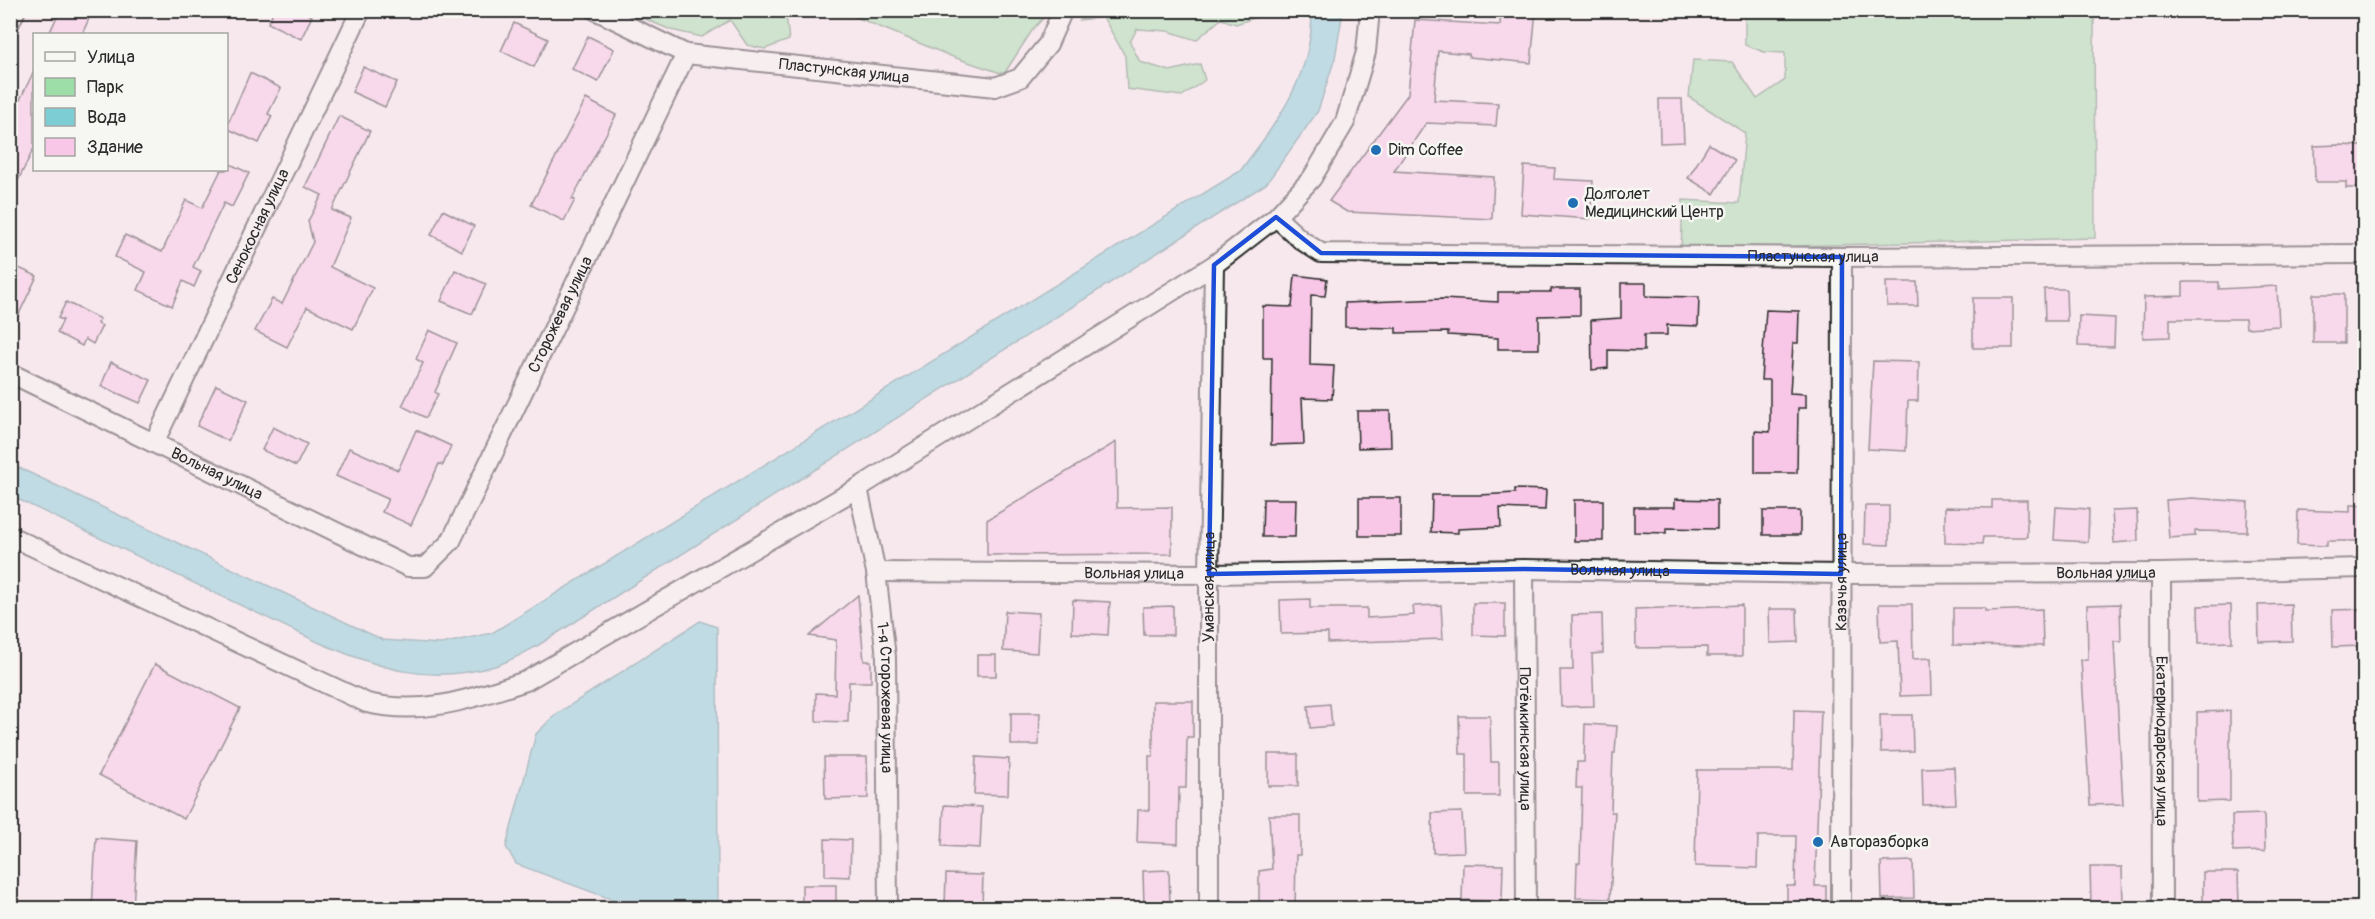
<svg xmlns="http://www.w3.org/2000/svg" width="2375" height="919" viewBox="0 0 2375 919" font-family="Pangolin,sans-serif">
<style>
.green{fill:#9ddea8;stroke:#64846a;stroke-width:1.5}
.water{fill:#7ccdd4;stroke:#5c8c90;stroke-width:1.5}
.building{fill:#f8c6e6;stroke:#2b2b2b;stroke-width:1.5}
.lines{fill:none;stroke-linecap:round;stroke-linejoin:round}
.minor-casing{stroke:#2b2b2b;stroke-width:22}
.minor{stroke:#f6f6f2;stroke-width:18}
.marked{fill:none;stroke:#1d4ed8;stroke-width:4.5;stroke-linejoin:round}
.poi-dot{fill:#1f6fb2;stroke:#f6f6f2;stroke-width:2}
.labels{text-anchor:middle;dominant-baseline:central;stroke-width:5;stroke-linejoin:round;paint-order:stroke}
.street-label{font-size:16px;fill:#2b2b2b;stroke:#f6f6f2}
.poi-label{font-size:16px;fill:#2b2b2b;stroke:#f6f6f2;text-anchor:start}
</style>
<rect width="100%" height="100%" fill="#f7e8ee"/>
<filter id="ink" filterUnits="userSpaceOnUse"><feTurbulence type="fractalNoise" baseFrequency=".0167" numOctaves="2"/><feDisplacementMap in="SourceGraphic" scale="12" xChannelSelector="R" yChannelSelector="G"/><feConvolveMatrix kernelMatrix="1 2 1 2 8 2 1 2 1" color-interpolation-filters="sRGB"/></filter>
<g filter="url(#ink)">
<g class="green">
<polygon points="626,11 783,11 786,15 789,40 765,49 747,45 730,20 702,37 671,30"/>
<polygon points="841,11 1050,11 1033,29 1004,74 953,57"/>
<polygon points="1086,11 1086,10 1263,11 1263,15 1236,24 1221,19 1196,40 1168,31 1137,29 1130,42 1140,62 1170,71 1200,64 1205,80 1182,96 1127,89 1125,56 1103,17 1080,20"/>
<polygon points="1745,11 2094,11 2095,238 1681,249 1683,200 1739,203 1745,133 1689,97 1693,60 1732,62 1757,99 1785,80 1785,53 1764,52 1745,45"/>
</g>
<g class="water">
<path d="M1312,11H1343L1335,58L1318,111L1266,184L537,646C524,653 509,662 495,666C428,685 381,669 320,643L11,496V464L383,640L441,644L492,633L1240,171C1278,121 1312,77 1312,11Z"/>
<polygon points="700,621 717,627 718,908 635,908 516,864 506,847 536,734 555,715"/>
</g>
<g class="building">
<polygon points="60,10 93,10 82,34 49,34"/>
<polygon points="274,10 301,10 312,16 301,39 268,23"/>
<polygon points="1501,10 1536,10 1531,63 1469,57 1469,54 1438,51 1434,100 1498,103 1496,126 1426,123 1394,171 1494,177 1492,219 1347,212 1329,201 1408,94 1415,20 1500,25"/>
<polygon points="514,23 548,39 534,67 501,51"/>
<polygon points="588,36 614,49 598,82 572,69"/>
<polygon points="363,67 397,82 385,107 352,92"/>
<polygon points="34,71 34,148 10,197 10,120"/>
<polygon points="250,73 281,88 268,114 272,116 259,143 226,128"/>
<polygon points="586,99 616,115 572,199 575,200 564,221 531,205"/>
<polygon points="1659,99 1682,99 1684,142 1660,143"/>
<polygon points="339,116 370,131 332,210 351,218 330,267 373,288 353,329 307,307 287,347 255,331 272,299 282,304 313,242 308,221 322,195 305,187"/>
<polygon points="1709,144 1735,160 1714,194 1688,178"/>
<polygon points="2339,145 2364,146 2364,188 2346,188 2346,182 2315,182 2314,146"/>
<polygon points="226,162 249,173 232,207 224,203 193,267 201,271 194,287 183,281 172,306 138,290 146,272 115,257 125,235 162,252 186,200 202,208 221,170 226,170"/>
<polygon points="1524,166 1555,168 1554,179 1593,181 1590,219 1521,214"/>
<polygon points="443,210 474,226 462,251 431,235"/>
<polygon points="10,264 37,276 10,333"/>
<polygon points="455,270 486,284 472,314 441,301"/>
<polygon points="1295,275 1327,279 1325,296 1311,295 1310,365 1334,366 1332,399 1302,398 1304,444 1271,445 1272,358 1263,358 1263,306 1292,307"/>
<polygon points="1886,282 1917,282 1918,306 1887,306"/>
<polygon points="2183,282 2219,282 2219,289 2277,286 2279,326 2246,328 2245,319 2170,319 2170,337 2143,338 2144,297 2183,296"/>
<polygon points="1621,283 1646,283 1646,296 1699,297 1698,326 1667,325 1667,335 1644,335 1644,351 1608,350 1608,368 1592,370 1591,320 1621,318"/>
<polygon points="1551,289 1580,289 1580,315 1539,316 1539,349 1498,349 1498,338 1448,335 1448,332 1396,333 1396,328 1345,327 1345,303 1442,299 1498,302 1498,292 1551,292"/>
<polygon points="2044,289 2066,289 2067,321 2045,321"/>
<rect x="2313" y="294" width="31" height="49"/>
<rect x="1973" y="298" width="40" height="50"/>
<polygon points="66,302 100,319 97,323 102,326 93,344 85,339 82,346 57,333 63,320 58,318"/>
<polygon points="1766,310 1799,311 1798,343 1793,343 1790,393 1806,394 1806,408 1798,408 1797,473 1755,473 1755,431 1770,432 1770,380 1761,380"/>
<polygon points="2079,316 2115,318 2114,347 2078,346"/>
<polygon points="429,330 457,343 435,392 438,394 426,418 402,406 423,363 416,359"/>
<polygon points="1873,361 1919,362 1918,401 1908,401 1906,451 1868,449"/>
<polygon points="111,362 151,380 140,403 101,386"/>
<polygon points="216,385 248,400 228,441 197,426"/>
<polygon points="1357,411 1390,411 1391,447 1358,448"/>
<polygon points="273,427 307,444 296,466 262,450"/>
<polygon points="416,430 451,446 443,465 439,464 411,525 382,512 388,499 336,476 349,448 398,470"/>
<polygon points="1116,442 1117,508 1172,507 1172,554 987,555 987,520"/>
<polygon points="1515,489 1546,490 1545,510 1500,508 1501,527 1458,529 1458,533 1431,532 1432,495 1480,495 1515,493"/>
<rect x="1359" y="498" width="42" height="38"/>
<polygon points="2192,498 2248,502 2247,532 2195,531 2195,536 2169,538 2166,500"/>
<polygon points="1263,499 1296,499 1295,537 1262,537"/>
<polygon points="1675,499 1717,500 1717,529 1666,528 1666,533 1634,532 1634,507 1675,507"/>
<rect x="1574" y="500" width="29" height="41"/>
<polygon points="1992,500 2027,500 2027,537 1983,537 1982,544 1945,543 1945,507 1992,508"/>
<polygon points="2350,505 2364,505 2364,541 2327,541 2327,546 2297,545 2298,510 2350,512"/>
<polygon points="1865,506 1889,506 1889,545 1864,544"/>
<polygon points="2056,507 2089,509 2088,542 2054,540"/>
<polygon points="2137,510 2138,541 2114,543 2112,511"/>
<rect x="1763" y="511" width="37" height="24"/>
<polygon points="858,595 864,661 871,661 871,682 849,682 848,722 816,721 816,693 835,694 836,640 809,636"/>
<polygon points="1310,599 1310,608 1367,608 1367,618 1414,615 1413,606 1441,605 1443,639 1328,643 1328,633 1281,634 1280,600"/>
<polygon points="1073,600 1110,602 1108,635 1072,633"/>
<polygon points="1473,603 1505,603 1505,636 1473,635"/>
<polygon points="1879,604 1912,604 1913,659 1931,658 1932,695 1900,696 1898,641 1880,642"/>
<polygon points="2120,604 2121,641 2114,641 2123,804 2090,805 2081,660 2088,660 2087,605"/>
<polygon points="2291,604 2292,641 2259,642 2258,605"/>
<polygon points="1742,605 1742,656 1707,656 1707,647 1636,648 1635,609"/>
<polygon points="2231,605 2232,642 2199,643 2198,606"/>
<polygon points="1173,606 1173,635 1144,635 1143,607"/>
<polygon points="1953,608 1985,608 1985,611 2042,609 2043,646 1953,645"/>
<polygon points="1769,609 1797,609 1798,642 1770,643"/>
<polygon points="2364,609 2364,646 2333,647 2332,610"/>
<polygon points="1005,611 1039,613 1037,653 1003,651"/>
<polygon points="1602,614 1603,653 1592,654 1594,706 1561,707 1560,670 1573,670 1572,615"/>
<rect x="977" y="655" width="19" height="21"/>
<polygon points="155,664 240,708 184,819 99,775"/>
<polygon points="1153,701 1193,701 1193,737 1187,737 1186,788 1179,788 1178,844 1137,842 1138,810 1149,810 1149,756 1153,756"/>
<polygon points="1330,704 1332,726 1310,728 1308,706"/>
<polygon points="1794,710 1821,711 1815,886 1826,886 1826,909 1787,909 1787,886 1795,886 1796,836 1758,836 1757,868 1695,866 1697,770 1793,770"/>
<polygon points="2230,711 2230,801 2197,802 2197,712"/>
<polygon points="1011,713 1040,713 1039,745 1011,745"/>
<polygon points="1880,715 1912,715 1913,751 1881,752"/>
<polygon points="1459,716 1490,716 1491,762 1499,762 1499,796 1467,796 1467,754 1460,754"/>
<polygon points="1585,724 1617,726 1615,753 1613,753 1611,812 1615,812 1610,899 1576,898 1577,863 1580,863 1582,788 1576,788 1577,762 1584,762"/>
<rect x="1268" y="754" width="30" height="32"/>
<polygon points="824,757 867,757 868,798 825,799"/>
<polygon points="976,757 1009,759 1008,795 974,794"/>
<polygon points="1954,767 1956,804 1923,805 1922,768"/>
<polygon points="944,805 982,807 980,848 942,846"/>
<polygon points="1462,812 1464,852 1433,853 1432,813"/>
<polygon points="2264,814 2265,851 2233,852 2232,815"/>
<polygon points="1269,815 1300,815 1300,855 1296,855 1295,909 1259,909 1259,871 1272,869"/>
<polygon points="96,838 137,841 133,909 92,909"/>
<polygon points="825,839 851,840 850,877 825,876"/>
<polygon points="1913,861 1914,898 1882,899 1881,862"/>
<polygon points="1463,864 1503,865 1502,901 1462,900"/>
<polygon points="2090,867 2122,867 2123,903 2091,904"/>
<polygon points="1169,870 1170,907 1144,907 1143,871"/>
<polygon points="2203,872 2238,872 2239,904 2203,905"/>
<polygon points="946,874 983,875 982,907 945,906"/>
<rect x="802" y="885" width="34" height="24"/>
</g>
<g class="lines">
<defs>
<g id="minor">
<path id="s1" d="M595,10L686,54L995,87L1020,78L1048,44L1063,10"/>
<polyline points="10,22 16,10"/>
<path id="s2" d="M1276,217L1301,240L1321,253L1842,257L2364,254"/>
<path id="s3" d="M10,373L408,567H425L451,541L686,54"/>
<path id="s4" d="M154,443L361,10"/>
<path id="s5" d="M858,488L876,572L886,657L888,908"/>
<path d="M10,536L367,703C424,716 471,699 526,681L858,488L1214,265L1276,217L1312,178L1345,122L1366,52L1370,10"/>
<path id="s6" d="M1524,569L1526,908"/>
<path id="s7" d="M876,572L1209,574L1524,569L1841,574L2161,573L2364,568"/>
<path id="s8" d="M2161,573L2162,908"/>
<path id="s9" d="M1209,908V574L1214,265"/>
<path id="s10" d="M1841,908L1842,257"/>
</g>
</defs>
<use href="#minor" class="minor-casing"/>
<use href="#minor" class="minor"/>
</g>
</g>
<path d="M0 0H2375V919H0ZM1276,217L1321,253L1842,257L1841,574L1524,569L1209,574L1214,265Z" fill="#f7e8ee" fill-opacity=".55" fill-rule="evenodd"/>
<path class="marked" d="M1276,217L1321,253L1842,257L1841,574L1524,569L1209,574L1214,265Z"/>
<g class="poi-dot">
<circle cx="1376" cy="150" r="6"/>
<circle cx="1573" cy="203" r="6"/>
<circle cx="1818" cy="842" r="6"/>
</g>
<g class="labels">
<g class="street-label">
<text stroke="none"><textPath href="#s1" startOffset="260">Пластунская улица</textPath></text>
<text stroke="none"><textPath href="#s4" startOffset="240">Сенокосная улица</textPath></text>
<text stroke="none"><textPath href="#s2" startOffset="550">Пластунская улица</textPath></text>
<text stroke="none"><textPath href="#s3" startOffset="748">Сторожевая улица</textPath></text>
<text stroke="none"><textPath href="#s3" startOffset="230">Вольная улица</textPath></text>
<text stroke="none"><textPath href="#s7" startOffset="744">Вольная улица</textPath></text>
<text stroke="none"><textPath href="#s7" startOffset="1230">Вольная улица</textPath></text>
<text stroke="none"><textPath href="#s7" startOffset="258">Вольная улица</textPath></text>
<text stroke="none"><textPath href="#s10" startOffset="326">Казачья улица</textPath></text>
<text stroke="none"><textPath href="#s9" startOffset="321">Уманская улица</textPath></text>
<text stroke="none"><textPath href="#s5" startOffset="212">1-я Сторожевая улица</textPath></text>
<text stroke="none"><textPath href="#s6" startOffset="170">Потёмкинская улица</textPath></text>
<text stroke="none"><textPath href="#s8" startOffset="168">Екатеринодарская улица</textPath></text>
</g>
<g class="poi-label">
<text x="1388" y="150">Dim Coffee</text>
<text x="1585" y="194">Долголет<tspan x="1585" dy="18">Медицинский Центр</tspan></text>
<text x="1830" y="842">Авторазборка</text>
</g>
</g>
<rect width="2375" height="919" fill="none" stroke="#f6f6f2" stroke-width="36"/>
<rect x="18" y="18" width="2339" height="883" fill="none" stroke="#2b2b2b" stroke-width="2" filter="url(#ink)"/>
<rect x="33" y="33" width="195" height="138" fill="#f6f6f2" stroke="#a5a5a2" stroke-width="1.5"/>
<rect x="45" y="52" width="30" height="9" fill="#f6f6f2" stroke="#a5a5a2" stroke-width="1.5"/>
<text x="87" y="63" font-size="18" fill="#2b2b2b">Улица</text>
<rect x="45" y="78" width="30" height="18" fill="#9ddea8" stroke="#a5a5a2" stroke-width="1.5"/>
<text x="87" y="93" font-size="18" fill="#2b2b2b">Парк</text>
<rect x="45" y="108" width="30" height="18" fill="#7ccdd4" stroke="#a5a5a2" stroke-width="1.5"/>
<text x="87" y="123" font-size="18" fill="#2b2b2b">Вода</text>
<rect x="45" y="138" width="30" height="18" fill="#f8c6e6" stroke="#a5a5a2" stroke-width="1.5"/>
<text x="87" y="153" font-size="18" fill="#2b2b2b">Здание</text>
</svg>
